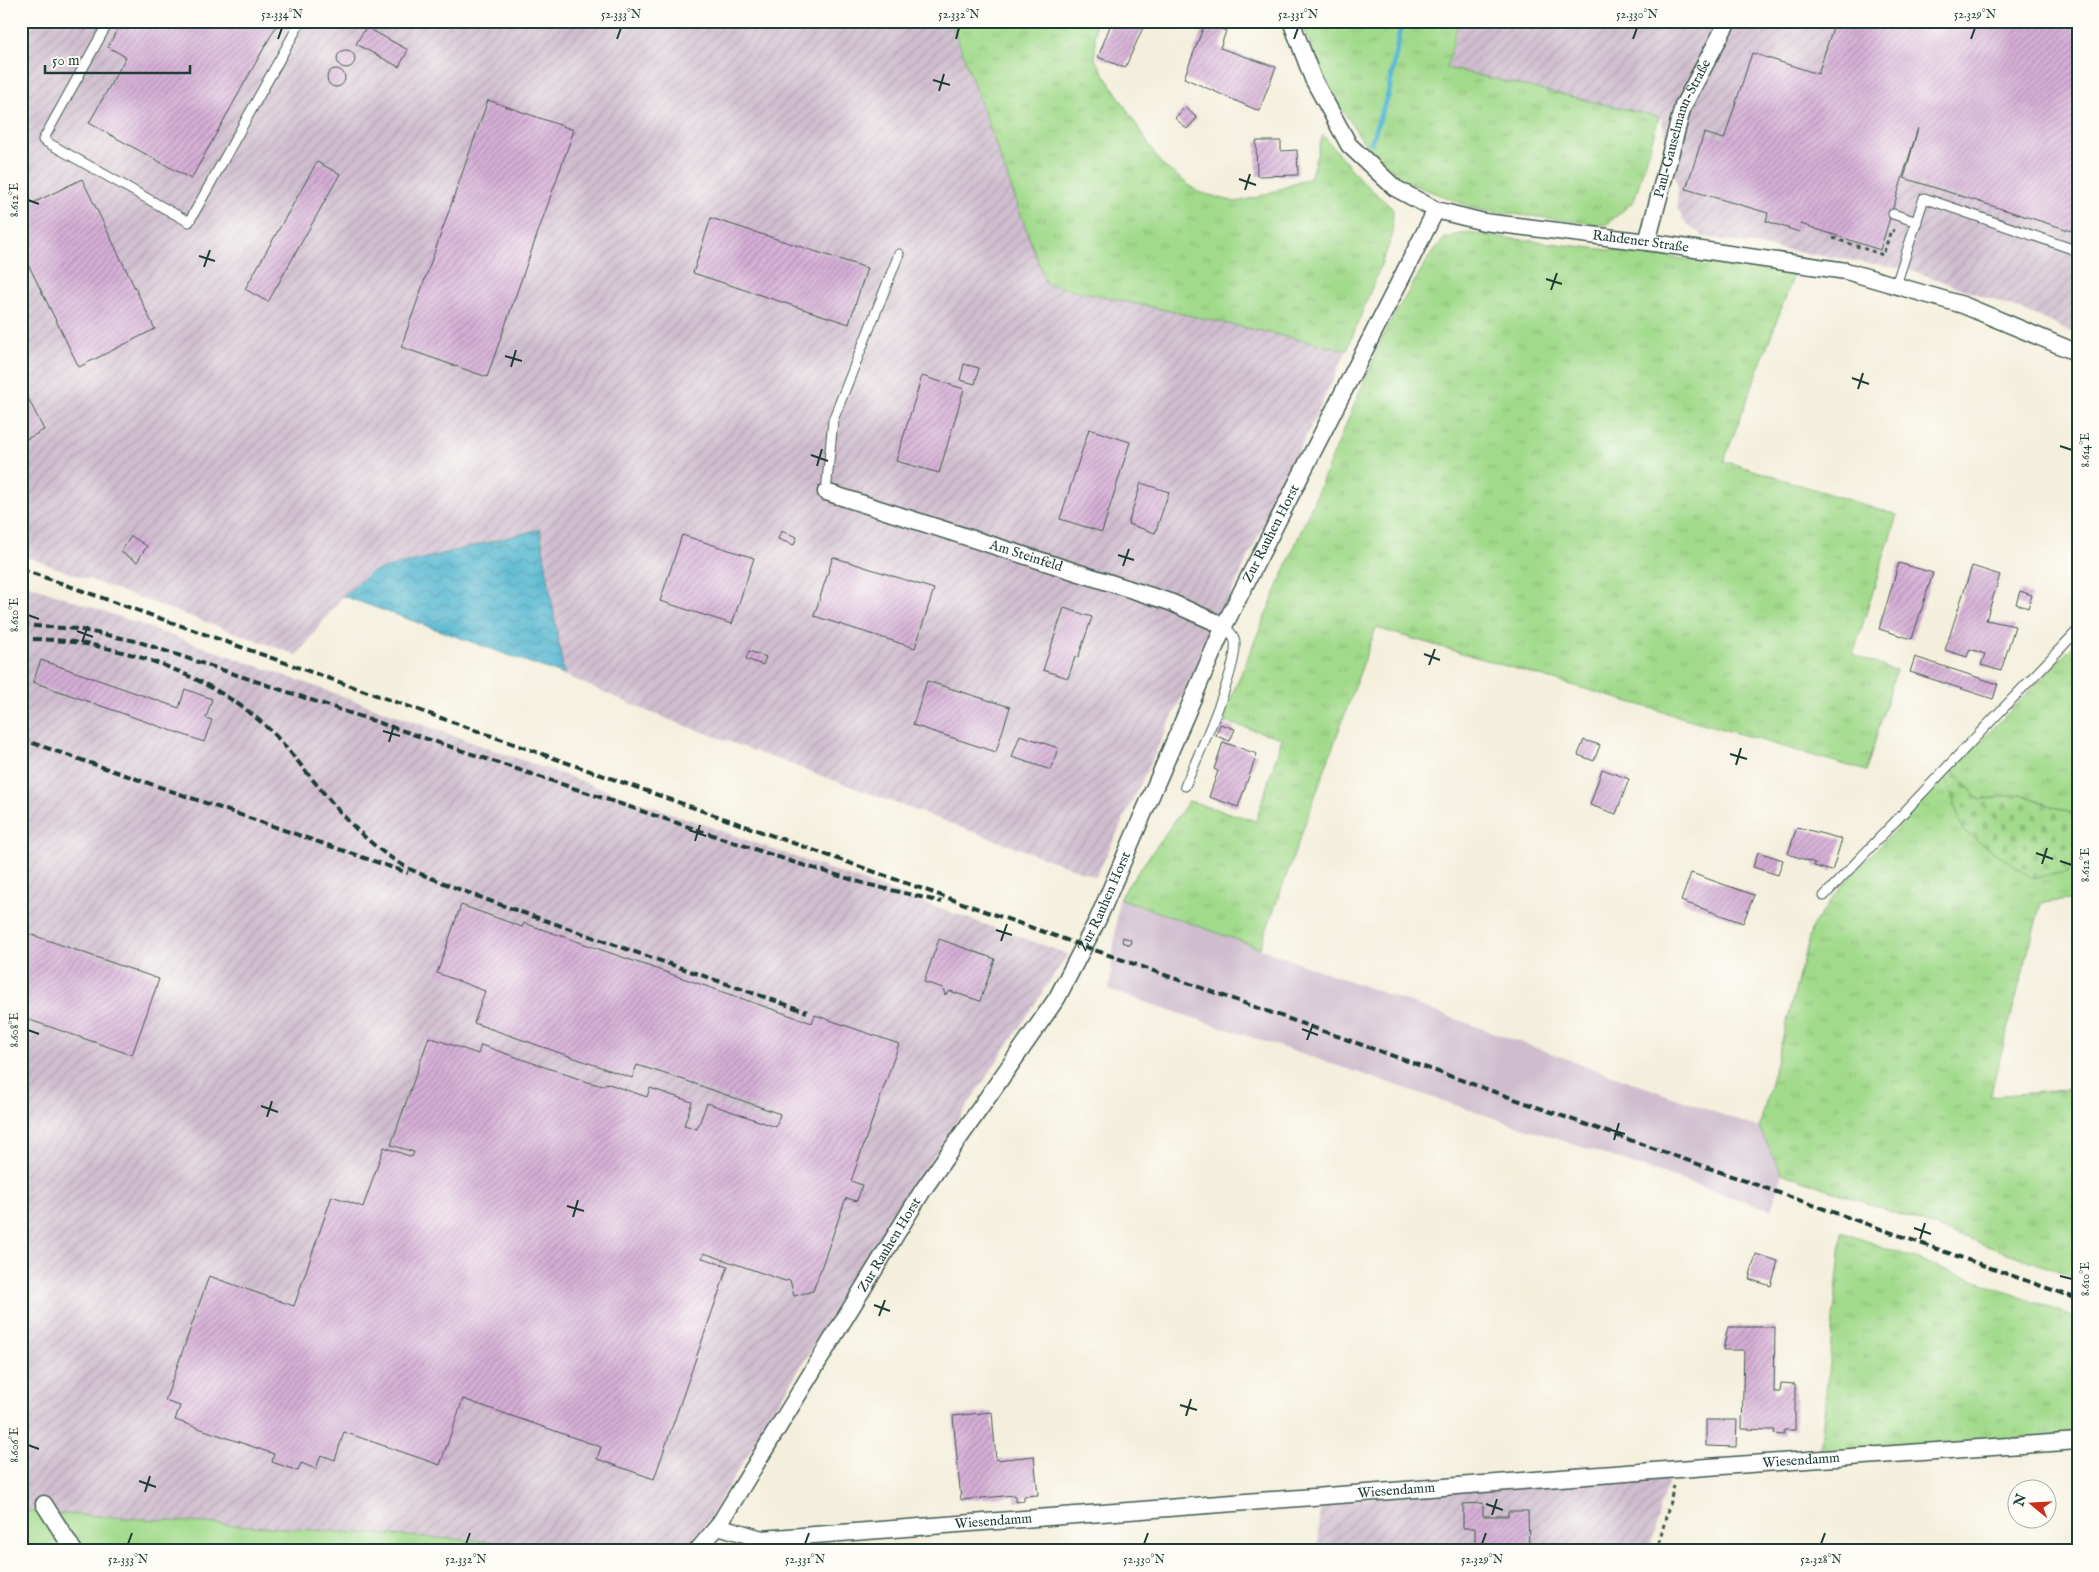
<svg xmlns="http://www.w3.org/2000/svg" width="2099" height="1572" viewBox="0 0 2099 1572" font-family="'IM FELL English',serif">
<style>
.industrial{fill:url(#industrial-furrows)}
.railway{fill:#cfbdce}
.grass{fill:url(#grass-tufts);stroke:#608c60}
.cemetery{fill:url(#cemetery-stones);stroke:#608c60}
.park{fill:#a2da8b;stroke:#608c60}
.water{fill:url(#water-waves);stroke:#387982}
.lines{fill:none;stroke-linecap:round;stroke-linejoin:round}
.stream{stroke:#50b5cf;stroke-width:5.5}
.building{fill:url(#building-hatch)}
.lane-casing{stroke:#3f584d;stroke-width:11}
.street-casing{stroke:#3f584d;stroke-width:19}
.path{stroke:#3f584d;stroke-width:3;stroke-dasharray:4 4;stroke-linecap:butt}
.lane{stroke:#fff;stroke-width:9}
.street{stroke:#fff;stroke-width:16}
.rail{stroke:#1f3d34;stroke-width:4;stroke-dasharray:8 4;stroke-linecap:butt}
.ticks{fill:none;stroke:#1f3d34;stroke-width:2}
.labels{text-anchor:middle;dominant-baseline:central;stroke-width:4;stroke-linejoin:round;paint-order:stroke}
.street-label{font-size:14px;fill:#1f3d34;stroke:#fdfcf7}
.neatline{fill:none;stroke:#1f3d34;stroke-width:2}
.ticks-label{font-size:12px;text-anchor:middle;fill:#1f3d34}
</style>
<defs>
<pattern id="industrial-furrows" width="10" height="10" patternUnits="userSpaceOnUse" patternTransform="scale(1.25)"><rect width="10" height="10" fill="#cfbdce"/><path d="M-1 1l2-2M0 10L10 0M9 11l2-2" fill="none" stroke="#b1a3b2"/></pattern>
<pattern id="grass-tufts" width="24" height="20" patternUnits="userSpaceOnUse" patternTransform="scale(1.25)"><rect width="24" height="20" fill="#a2da8b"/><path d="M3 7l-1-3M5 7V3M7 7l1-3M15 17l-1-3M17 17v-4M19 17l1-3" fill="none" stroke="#8bbc79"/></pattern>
<pattern id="cemetery-stones" width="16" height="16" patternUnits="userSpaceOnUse" patternTransform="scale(1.25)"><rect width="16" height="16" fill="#a2da8b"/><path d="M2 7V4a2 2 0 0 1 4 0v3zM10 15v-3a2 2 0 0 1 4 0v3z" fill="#8bbc79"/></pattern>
<pattern id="water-waves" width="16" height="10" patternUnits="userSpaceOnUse" patternTransform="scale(1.25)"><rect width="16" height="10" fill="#50b5cf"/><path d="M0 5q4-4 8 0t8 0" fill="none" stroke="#4294a9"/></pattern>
<pattern id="building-hatch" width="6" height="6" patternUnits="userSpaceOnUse" patternTransform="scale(1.25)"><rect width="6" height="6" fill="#d6aed7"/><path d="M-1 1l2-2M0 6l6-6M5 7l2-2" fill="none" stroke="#ad8faf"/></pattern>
</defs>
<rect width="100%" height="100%" fill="#fdfcf7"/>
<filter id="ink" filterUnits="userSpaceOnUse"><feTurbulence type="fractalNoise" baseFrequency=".02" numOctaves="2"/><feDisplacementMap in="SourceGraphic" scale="10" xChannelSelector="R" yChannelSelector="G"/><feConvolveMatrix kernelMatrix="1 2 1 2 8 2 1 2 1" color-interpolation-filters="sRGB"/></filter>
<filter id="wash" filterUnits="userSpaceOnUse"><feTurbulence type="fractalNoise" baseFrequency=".0096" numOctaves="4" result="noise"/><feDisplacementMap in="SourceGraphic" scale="20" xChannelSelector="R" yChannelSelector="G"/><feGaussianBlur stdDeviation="1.12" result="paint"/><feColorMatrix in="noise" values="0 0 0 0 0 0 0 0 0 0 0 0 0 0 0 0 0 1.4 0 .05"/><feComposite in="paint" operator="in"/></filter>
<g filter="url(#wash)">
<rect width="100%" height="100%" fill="#f4efdc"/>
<g class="industrial">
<polygon points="21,21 951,21 1046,284 1347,350 1096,877 654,714 564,675 540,529 371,572 343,596 297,655 21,555"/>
<polygon points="1459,21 2078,21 2078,335 2037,316 1911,270 1704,237 1684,221 1677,207 1678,188 1661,118 1448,68"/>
<polygon points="21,582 1068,954 866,1259 689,1551 637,1551 21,1511"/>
<polygon points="1669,1475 1649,1551 1318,1551 1320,1501"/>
</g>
<polygon class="railway" points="1119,898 1759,1128 1782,1173 1771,1210 1109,990"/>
<g class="grass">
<polygon points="951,21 1095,21 1095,59 1161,164 1198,192 1235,202 1258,197 1310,178 1323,135 1358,177 1393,209 1392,237 1347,350 1046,284"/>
<polygon points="1301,21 1458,21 1447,68 1659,117 1634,201 1606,225 1479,210 1406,182 1365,144 1328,88"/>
<polygon points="1465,233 1795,272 1724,461 1897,515 1853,655 1896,671 1866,771 1376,628 1260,948 1119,898 1189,801 1256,821 1282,738 1221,721 1387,327 1431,254 1445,238"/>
<polygon points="2078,641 2078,816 2021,794 1979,800 1953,770"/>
<polygon points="1946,777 1963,831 2067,872 2078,850 2078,899 2041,903 1990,1096 2078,1089 2078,1278 1782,1173 1759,1128 1812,926 1848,879"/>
<polygon points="1842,1232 2078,1318 2078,1434 1820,1453"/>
</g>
<polygon class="cemetery" points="1953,770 1979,800 2021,794 2078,816 2078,850 2068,872 2032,878 1963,831 1946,777"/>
<polygon class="park" points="21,1511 65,1514 637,1551 21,1551"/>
<polygon class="water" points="540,529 564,675 343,596 371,572"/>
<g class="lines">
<polyline class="stream" points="1371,142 1388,95 1402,21"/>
</g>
<g id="blocks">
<g class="building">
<polygon points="70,21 91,21 86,30"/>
<polygon points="122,21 279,21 191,179 89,123 126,57 108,47"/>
<polygon points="1112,21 1146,21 1125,68 1098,57"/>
<polygon points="1835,21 2078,21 2078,233 1904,178 1918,128 1880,250 1801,224 1799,232 1766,221 1768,213 1686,189 1704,133 1724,139 1752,53 1818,74"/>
<polygon points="1205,23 1226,31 1220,48 1276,67 1259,111 1184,78"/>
<polygon points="366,27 408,50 399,67 356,44"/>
<circle cx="346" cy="59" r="9"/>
<circle cx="336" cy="78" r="9"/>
<polygon points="488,100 574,130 487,377 401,347"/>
<polygon points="1185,107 1197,118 1187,129 1175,118"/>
<polygon points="1256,141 1281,141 1281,151 1297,150 1298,175 1257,176"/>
<polygon points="317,162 340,174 268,302 245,289"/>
<polygon points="82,179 155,329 79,367 21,250 21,209"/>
<polygon points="711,218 867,268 849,324 693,273"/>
<polygon points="964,364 979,368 975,384 960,380"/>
<polygon points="922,376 964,389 939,473 896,461"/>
<polygon points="21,384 44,430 21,442"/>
<polygon points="1089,429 1130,442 1102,532 1060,519"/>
<polygon points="1141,483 1169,492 1155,533 1128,524"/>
<polygon points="781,531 797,537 794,545 778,539"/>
<polygon points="682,535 754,558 732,624 660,601"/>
<polygon points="131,536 147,546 137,562 121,552"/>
<polygon points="833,557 934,589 915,648 814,616"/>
<polygon points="1899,563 1933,573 1912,639 1879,629"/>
<polygon points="1972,566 2000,575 1986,620 2015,626 2001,671 1981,665 1985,654 1970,649 1967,657 1945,650"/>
<polygon points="2020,591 2032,595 2028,608 2016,604"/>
<polygon points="1064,608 1092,617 1078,658 1075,657 1068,678 1043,670"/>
<polygon points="749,651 766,657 763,665 746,659"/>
<polygon points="1915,657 1998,684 1993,699 1910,672"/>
<polygon points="41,660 179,708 185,689 212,699 206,718 212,720 204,742 33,682"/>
<polygon points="927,681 1010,707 996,752 913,725"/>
<polygon points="1220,724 1235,729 1230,741 1216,736"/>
<polygon points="1020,735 1058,748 1051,770 1012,757"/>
<polygon points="1584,740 1600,745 1594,761 1578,755"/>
<polygon points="1223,742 1257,754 1238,807 1209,797 1218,771 1214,769"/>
<polygon points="1602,769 1629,779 1616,814 1590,805"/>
<polygon points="1797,827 1842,839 1832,871 1814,866 1815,863 1788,854"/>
<polygon points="1758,852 1783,860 1778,875 1753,867"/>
<polygon points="1691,873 1754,895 1743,923 1681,901"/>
<polygon points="461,905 522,927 524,923 812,1023 815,1015 899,1044 851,1181 862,1185 857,1201 846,1198 813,1291 794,1296 790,1280 785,1281 704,1253 702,1258 728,1266 654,1479 597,1459 601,1447 463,1399 440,1465 344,1432 335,1460 321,1455 316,1469 301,1463 298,1471 272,1462 274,1454 175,1420 180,1406 165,1401 209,1276 294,1306 332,1196 363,1207 384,1147 412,1157 414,1152 391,1145 429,1037 478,1054 481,1045 591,1083 604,1086 606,1083 647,1097 650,1088 692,1102 684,1125 697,1129 707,1103 776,1127 780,1114 684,1080 637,1065 632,1078 474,1023 485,991 437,973"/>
<polygon points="21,931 159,979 132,1055 21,1017"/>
<polygon points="1123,937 1131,940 1130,945 1122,942"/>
<polygon points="939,939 995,959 980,1001 950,991 945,995 943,988 924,982"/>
<polygon points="1756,1254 1778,1261 1771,1286 1749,1279"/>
<polygon points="1728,1327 1775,1327 1774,1392 1780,1392 1781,1383 1795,1384 1795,1430 1784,1430 1784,1435 1774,1434 1775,1430 1742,1429 1744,1350 1723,1350"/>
<polygon points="992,1412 996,1460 1034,1456 1038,1495 1024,1496 1024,1501 1015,1502 1015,1495 961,1500 953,1416"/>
<polygon points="1706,1420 1737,1420 1736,1447 1706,1446"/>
<polygon points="1483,1503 1483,1516 1508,1516 1508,1511 1528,1511 1529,1551 1475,1551 1475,1528 1463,1528 1463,1504"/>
</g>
</g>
</g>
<g filter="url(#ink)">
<use href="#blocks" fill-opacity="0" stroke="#3f584d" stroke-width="1"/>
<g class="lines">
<defs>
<g id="lane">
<polyline points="109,21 43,140 189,222 301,21"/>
<polyline points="1893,214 1917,222"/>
<polyline points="1896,285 1924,198 2078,251"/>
<polyline points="826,492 833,420 899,254"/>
<path d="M1185,786C1196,761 1243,659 1234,638C1232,633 1227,629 1224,626"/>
<polyline points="1824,896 2078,630"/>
</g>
<g id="street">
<path id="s1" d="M1291,21L1313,79L1349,145L1395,188L1436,210L1484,222L1647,242L1846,271L1963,305L2078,353"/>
<path id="s2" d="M1647,242L1683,106L1728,21"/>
<path id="s3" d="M826,492L1170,602L1224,626"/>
<polyline points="44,1504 74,1551"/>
<path id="s4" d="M718,1526L762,1539L1679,1469L2078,1441"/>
<path id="s5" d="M697,1551L718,1526L923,1190L1057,998L1098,919L1224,626L1436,210"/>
</g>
</defs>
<use href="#lane" class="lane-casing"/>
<use href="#street" class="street-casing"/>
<g class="path">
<polyline points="1833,238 1883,255 1891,230 1894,231"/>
<polyline points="1657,1551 1674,1486"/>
</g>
<use href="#lane" class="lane"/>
<use href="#street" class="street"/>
<g class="rail">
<polyline points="21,569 2078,1299"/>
<polyline points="21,625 77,629 136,641 796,863 870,885 942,902"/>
<path d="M21,639C110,637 225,676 284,745C322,789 354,838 406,867C417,873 429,877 439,881C477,897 515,910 553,923C637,953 722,982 807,1012"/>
<polyline points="21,739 408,873"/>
</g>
</g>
</g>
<path class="ticks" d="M278,39L282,28M617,39L621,28M956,39L959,28M1294,39L1298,28M1633,39L1637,28M1971,39L1975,28M933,80L950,85M939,91L944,74M1239,179L1256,185M1245,190L1250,174M28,200L39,204M199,256L215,261M204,267L210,250M1546,279L1562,284M1551,290L1557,273M505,356L522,361M511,367L516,350M1852,378L1869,384M1858,389L1863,373M2060,446L2072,450M811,455L828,461M817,466L822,449M1118,555L1134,560M1123,566L1129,549M28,615L39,619M77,631L93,637M82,642L88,626M1424,654L1440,660M1429,665L1435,649M383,731L400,736M389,742L394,725M1730,754L1747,759M1736,765L1741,748M689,830L706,836M695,841L700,825M2036,853L2053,859M2060,861L2072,865M2042,864L2047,848M996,930L1012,935M1001,941L1007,924M1302,1029L1318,1035M28,1030L39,1034M1307,1040L1313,1024M261,1106L278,1112M267,1117L272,1101M1608,1129L1625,1134M1614,1140L1619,1123M567,1206L584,1211M573,1217L578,1200M1914,1228L1931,1234M1920,1239L1925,1223M2060,1276L2072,1279M874,1305L890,1311M879,1316L885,1300M1180,1405L1197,1410M1186,1416L1191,1399M28,1445L39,1449M139,1481L156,1487M145,1492L150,1476M1486,1504L1503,1510M1492,1515L1497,1499M128,1544L132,1533M466,1544L470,1533M805,1544L809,1533M1144,1544L1148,1533M1482,1544L1486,1533M1821,1544L1825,1533"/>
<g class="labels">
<g class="street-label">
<text stroke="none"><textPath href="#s2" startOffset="119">Paul-Gauselmann-Straße</textPath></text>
<text stroke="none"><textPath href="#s1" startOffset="454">Rahdener Straße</textPath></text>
<text stroke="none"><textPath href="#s5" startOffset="1172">Zur Rauhen Horst</textPath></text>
<text stroke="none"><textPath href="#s3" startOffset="210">Am Steinfeld</textPath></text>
<text stroke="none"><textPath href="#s5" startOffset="768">Zur Rauhen Horst</textPath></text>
<text stroke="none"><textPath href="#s5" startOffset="362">Zur Rauhen Horst</textPath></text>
<text stroke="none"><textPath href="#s4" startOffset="1088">Wiesendamm</textPath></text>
<text stroke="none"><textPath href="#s4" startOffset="682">Wiesendamm</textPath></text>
<text stroke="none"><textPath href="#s4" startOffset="278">Wiesendamm</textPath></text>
</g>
</g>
<rect width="2099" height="1572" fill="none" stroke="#fdfcf7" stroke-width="55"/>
<g transform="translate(2032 1504) rotate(288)"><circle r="24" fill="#fdfcf7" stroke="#a4b0a9"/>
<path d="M0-4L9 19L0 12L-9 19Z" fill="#c8321e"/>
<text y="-8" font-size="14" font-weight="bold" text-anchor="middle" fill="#1f3d34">N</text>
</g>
<path d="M45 65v8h145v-8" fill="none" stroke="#1f3d34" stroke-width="2.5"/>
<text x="52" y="65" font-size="15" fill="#1f3d34" stroke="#fdfcf7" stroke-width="4" paint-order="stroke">50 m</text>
<rect x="28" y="28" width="2044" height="1516" class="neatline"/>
<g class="ticks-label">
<text x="282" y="18">52.334°N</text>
<text x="621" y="18">52.333°N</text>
<text x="959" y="18">52.332°N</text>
<text x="1298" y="18">52.331°N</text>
<text x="1637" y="18">52.330°N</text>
<text x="1975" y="18">52.329°N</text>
<text transform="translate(14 200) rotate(-90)" y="4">8.612°E</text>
<text transform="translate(2085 450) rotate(-90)" y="4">8.614°E</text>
<text transform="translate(14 615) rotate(-90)" y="4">8.610°E</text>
<text transform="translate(2085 865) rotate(-90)" y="4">8.612°E</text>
<text transform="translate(14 1030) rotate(-90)" y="4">8.608°E</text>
<text transform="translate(2085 1279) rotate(-90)" y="4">8.610°E</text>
<text transform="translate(14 1445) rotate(-90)" y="4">8.606°E</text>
<text x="128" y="1563">52.333°N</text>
<text x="466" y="1563">52.332°N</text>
<text x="805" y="1563">52.331°N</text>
<text x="1144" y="1563">52.330°N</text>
<text x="1482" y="1563">52.329°N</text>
<text x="1821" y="1563">52.328°N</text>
</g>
</svg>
